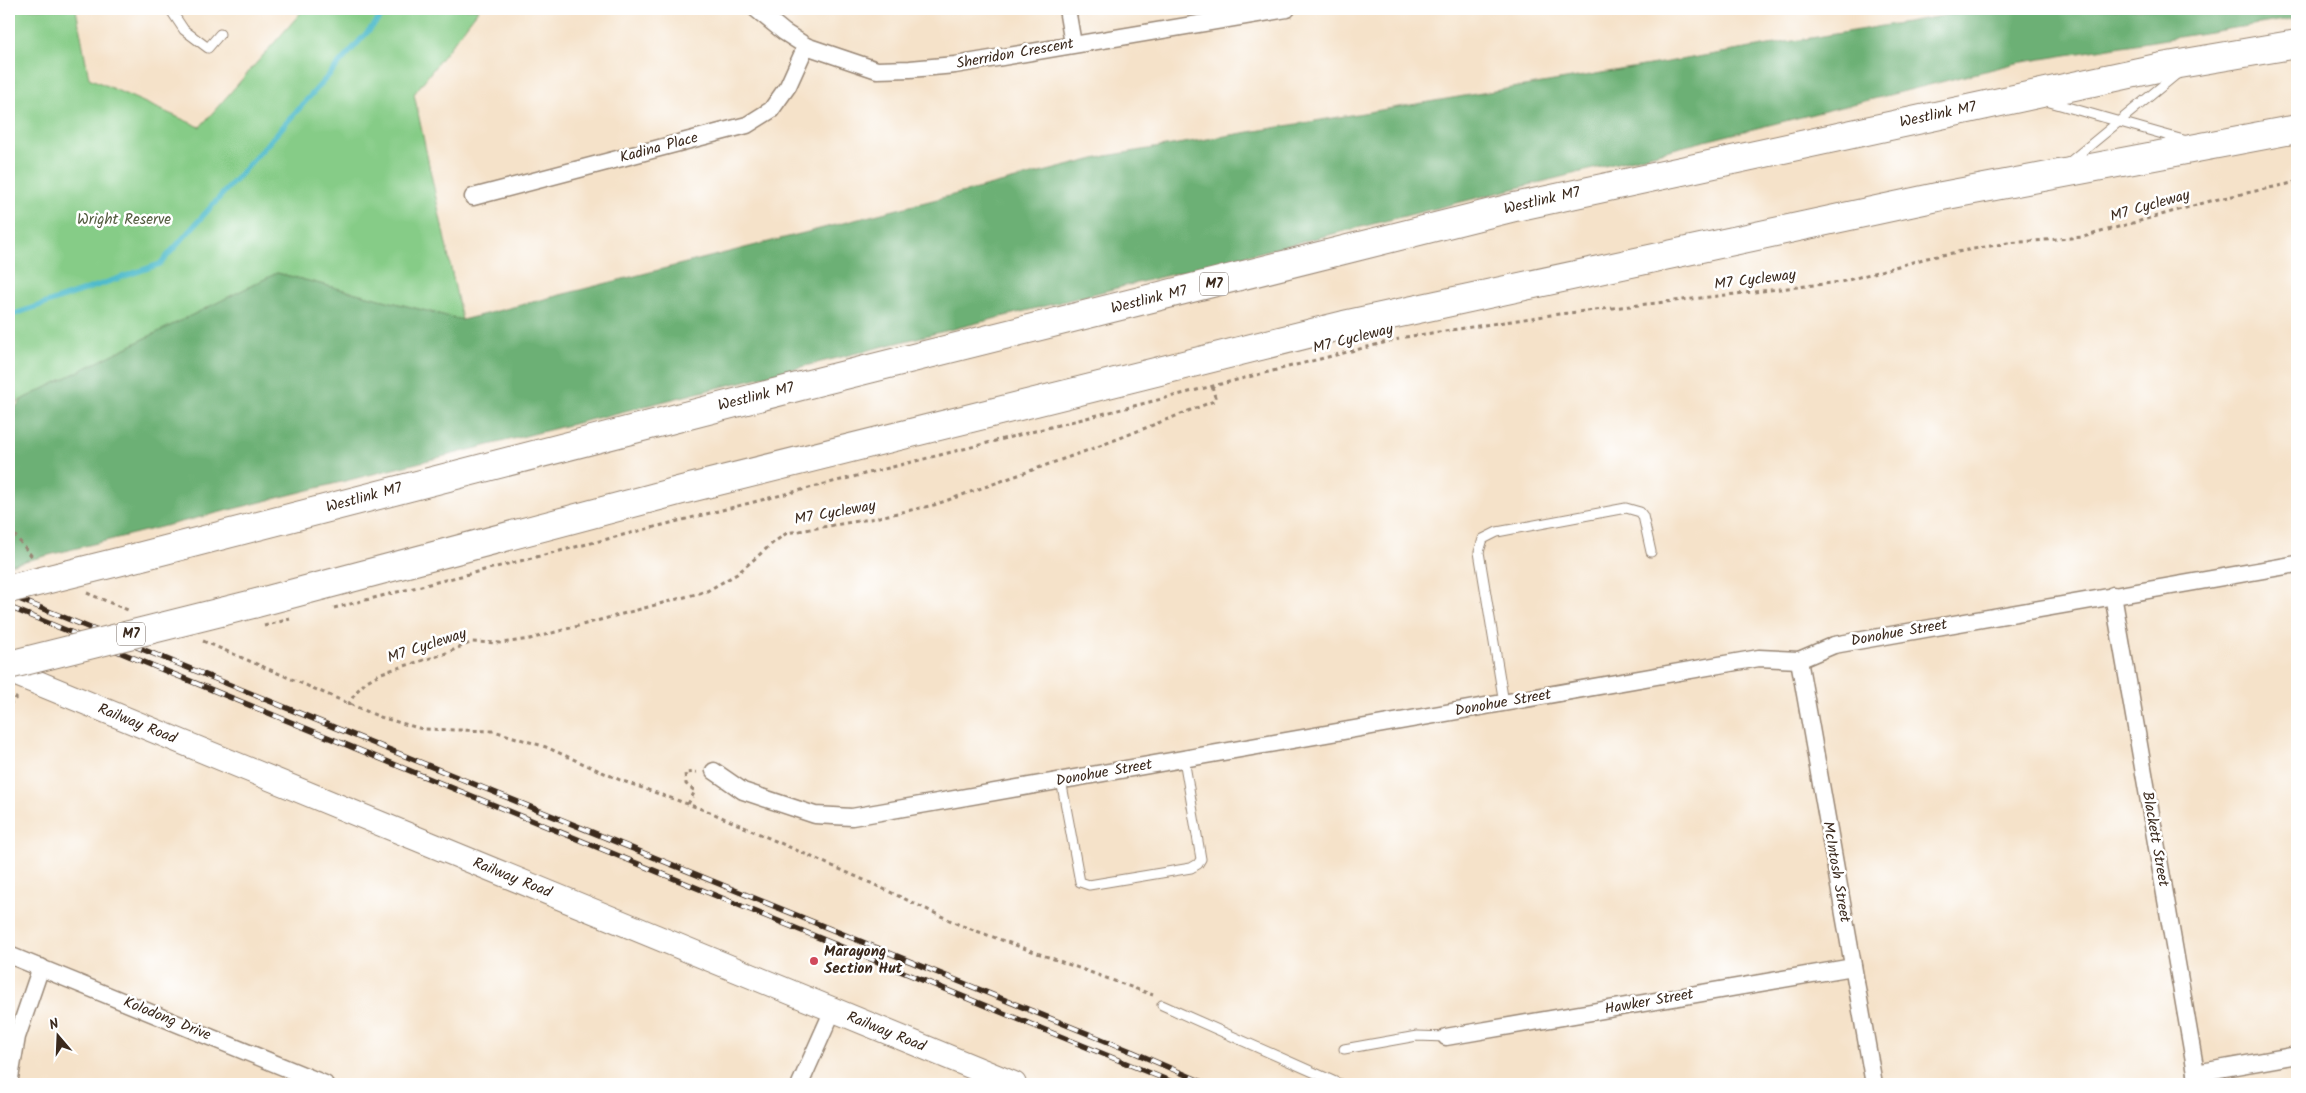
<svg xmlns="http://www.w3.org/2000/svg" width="2306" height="1093" viewBox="0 0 2306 1093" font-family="Kalam,sans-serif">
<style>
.green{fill:#86cc87;stroke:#607b52}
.forest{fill:#6cb074;stroke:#546d49}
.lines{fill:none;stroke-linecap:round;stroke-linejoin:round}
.stream{stroke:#50bbcc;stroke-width:5.5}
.lane-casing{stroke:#988674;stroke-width:11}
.street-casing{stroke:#988674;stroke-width:19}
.secondary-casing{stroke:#988674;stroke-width:26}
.highway-casing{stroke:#988674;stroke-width:30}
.path{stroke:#988674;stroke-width:3;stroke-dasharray:4 4;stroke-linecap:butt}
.lane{stroke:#fff;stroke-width:9}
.street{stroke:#fff;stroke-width:16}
.secondary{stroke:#fff;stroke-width:24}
.highway{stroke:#fff;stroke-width:28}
.rail-casing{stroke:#3b2a1e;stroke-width:5.5}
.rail{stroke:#fff;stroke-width:4;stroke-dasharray:11;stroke-linecap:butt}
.highway-bridge-casing{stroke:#988674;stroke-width:30;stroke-linecap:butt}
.path-bridge{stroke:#988674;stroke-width:3;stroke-dasharray:4 4;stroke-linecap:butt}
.highway-bridge{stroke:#fff;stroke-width:28}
.poi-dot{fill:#d1495b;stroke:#fff;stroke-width:2}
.labels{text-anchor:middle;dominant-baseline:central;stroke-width:5;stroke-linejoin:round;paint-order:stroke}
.shield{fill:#fff;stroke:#766a62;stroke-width:1}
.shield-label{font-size:14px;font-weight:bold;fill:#3b2a1e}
.street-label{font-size:15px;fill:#3b2a1e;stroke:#fff}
.park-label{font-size:15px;fill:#525b3e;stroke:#fff}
.poi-label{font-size:15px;font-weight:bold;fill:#3b2a1e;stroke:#fff;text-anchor:start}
</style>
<rect width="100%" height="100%" fill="#fff"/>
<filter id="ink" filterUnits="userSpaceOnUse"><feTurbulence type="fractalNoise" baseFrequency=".02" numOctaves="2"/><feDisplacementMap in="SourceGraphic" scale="10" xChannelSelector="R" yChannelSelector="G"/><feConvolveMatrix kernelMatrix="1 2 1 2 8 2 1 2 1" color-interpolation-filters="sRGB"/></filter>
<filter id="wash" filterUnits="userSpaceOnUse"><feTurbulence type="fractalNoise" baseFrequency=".0096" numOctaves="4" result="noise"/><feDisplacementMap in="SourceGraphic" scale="20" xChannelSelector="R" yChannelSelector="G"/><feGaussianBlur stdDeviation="1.12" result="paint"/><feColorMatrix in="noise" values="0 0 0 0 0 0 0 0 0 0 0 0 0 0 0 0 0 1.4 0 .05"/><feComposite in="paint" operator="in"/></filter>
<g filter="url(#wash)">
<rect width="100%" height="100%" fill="#f5e2c9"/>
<polygon class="green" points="9,9 76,9 89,78 200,127 304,9 479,9 414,94 462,320 277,273 9,406"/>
<polygon class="forest" points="1984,9 2297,9 2297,18 2017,63 9,565 9,414 23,399 277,273 462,320 1106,156"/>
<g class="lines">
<polyline class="stream" points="9,316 160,264 388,9"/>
</g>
</g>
<g filter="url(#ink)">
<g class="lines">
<defs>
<g id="lane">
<polyline points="170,9 184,30 208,48 220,34"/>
<polyline points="2046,101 2187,141"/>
<polyline points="2066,165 2178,73"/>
<polyline points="1504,703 1479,552 1483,539 1497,532 1626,508 1640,512 1643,516 1651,552"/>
<polyline points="1061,780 1080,882 1089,885 1191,868 1198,864 1201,859 1184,759"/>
<polyline points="1162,1005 1340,1084"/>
<polyline points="1344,1049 1417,1036 1446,1037"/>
</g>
<g id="street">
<polyline points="756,9 784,32 806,46 877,70 910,69 955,65 1287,9"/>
<polyline points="1067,9 1073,44"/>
<polyline points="473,197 747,125 771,110 788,86 806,46"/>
<polyline points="2113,595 2198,1084"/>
<polyline points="1799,660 1874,1084"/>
<polyline points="714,771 743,791 815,815 852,817 1759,658 1799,660 1834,645 2297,564"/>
<polyline points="9,955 325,1084"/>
<polyline points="1446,1037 1853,967"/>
<polyline points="2196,1073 2297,1055"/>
<polyline points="9,1084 17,1037 41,967"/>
<polyline points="800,1084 833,1010"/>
</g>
<polyline id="secondary" points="9,671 1014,1084"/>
<g id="highway">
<polyline points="138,557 805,385 1515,207 2162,67 2297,44"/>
<polyline points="253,604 682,490 1344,325 1942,196 2297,129"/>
</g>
</defs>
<use href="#lane" class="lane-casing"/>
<use href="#street" class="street-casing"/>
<use href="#secondary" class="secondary-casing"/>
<use href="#highway" class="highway-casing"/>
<g class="path">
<polyline points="1405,337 1551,315 1841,282 1927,258 1968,250 2008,243 2083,237 2214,200 2297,182"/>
<polyline points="9,528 34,559"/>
<polyline points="87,593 130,611"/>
<polyline points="334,608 1399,339"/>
<polyline points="203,641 380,717 422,729 494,731 546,747 620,780 710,812 873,884 960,925 1153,995"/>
<polyline points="9,705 17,697"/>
<polyline points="348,705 356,692 367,681 381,673 444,654 472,642 502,643 530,639 707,591 737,574 774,542 787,533 870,519 934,505 1097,447 1214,401 1215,397 1212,386"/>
<polyline points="688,804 695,791 686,784 685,773 697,772"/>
</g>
<use href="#lane" class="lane"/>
<use href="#street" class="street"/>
<use href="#secondary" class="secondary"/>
<use href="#highway" class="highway"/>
<defs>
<g id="rail">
<polyline points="9,595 1133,1052 1207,1084"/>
<polyline points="9,607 1177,1084"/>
</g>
</defs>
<use href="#rail" class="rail-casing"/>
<use href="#rail" class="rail"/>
<defs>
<g id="highway-bridge">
<polyline points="9,589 138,557"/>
<polyline points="9,665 253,604"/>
</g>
</defs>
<use href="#highway-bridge" class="highway-bridge-casing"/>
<polyline class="path-bridge" points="264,626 290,619"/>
<use href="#highway-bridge" class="highway-bridge"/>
</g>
</g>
<circle class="poi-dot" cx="814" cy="961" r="5"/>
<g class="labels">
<g class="shield">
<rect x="1200" y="272.5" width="28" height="23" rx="4"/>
<rect x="117" y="622.5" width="28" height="23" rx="4"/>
</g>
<g class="shield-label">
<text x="1214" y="284">M7</text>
<text x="131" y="634">M7</text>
</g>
<g class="street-label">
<text transform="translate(1015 54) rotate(-10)">Sherridon Crescent</text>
<text transform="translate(1938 115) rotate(-12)">Westlink M7</text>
<text transform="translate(659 148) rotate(-15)">Kadina Place</text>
<text transform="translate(1542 201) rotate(-13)">Westlink M7</text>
<text transform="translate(2150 206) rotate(-16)">M7 Cycleway</text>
<text transform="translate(1755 280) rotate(-7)">M7 Cycleway</text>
<text transform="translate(1149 300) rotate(-14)">Westlink M7</text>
<text transform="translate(1353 339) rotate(-14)">M7 Cycleway</text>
<text transform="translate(756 397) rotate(-14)">Westlink M7</text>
<text transform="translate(364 498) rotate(-15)">Westlink M7</text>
<text transform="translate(835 513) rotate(-10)">M7 Cycleway</text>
<text transform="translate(1899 633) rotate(-10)">Donohue Street</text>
<text transform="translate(427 646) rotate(-18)">M7 Cycleway</text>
<text transform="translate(1503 703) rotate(-10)">Donohue Street</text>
<text transform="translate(137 724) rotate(22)">Railway Road</text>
<text transform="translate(1104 773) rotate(-10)">Donohue Street</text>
<text transform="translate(2155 839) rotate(80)">Blackett Street</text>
<text transform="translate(1836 872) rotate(80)">McIntosh Street</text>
<text transform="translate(512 878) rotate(22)">Railway Road</text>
<text transform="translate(1649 1002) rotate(-10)">Hawker Street</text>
<text transform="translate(167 1019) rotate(22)">Kolodong Drive</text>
<text transform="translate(886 1032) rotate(22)">Railway Road</text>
</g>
<g class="park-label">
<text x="124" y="220">Wright Reserve</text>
</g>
<g class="poi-label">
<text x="824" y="952">Marayong<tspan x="824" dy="17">Section Hut</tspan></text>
</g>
</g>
<rect width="2306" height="1093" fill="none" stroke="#fff" stroke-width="30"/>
<g transform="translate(58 1036) rotate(341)" stroke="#ffffff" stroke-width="4" paint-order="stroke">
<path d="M0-4L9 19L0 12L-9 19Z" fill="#3b2a1e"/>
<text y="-8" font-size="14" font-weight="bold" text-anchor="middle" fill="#3b2a1e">N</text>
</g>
</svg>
